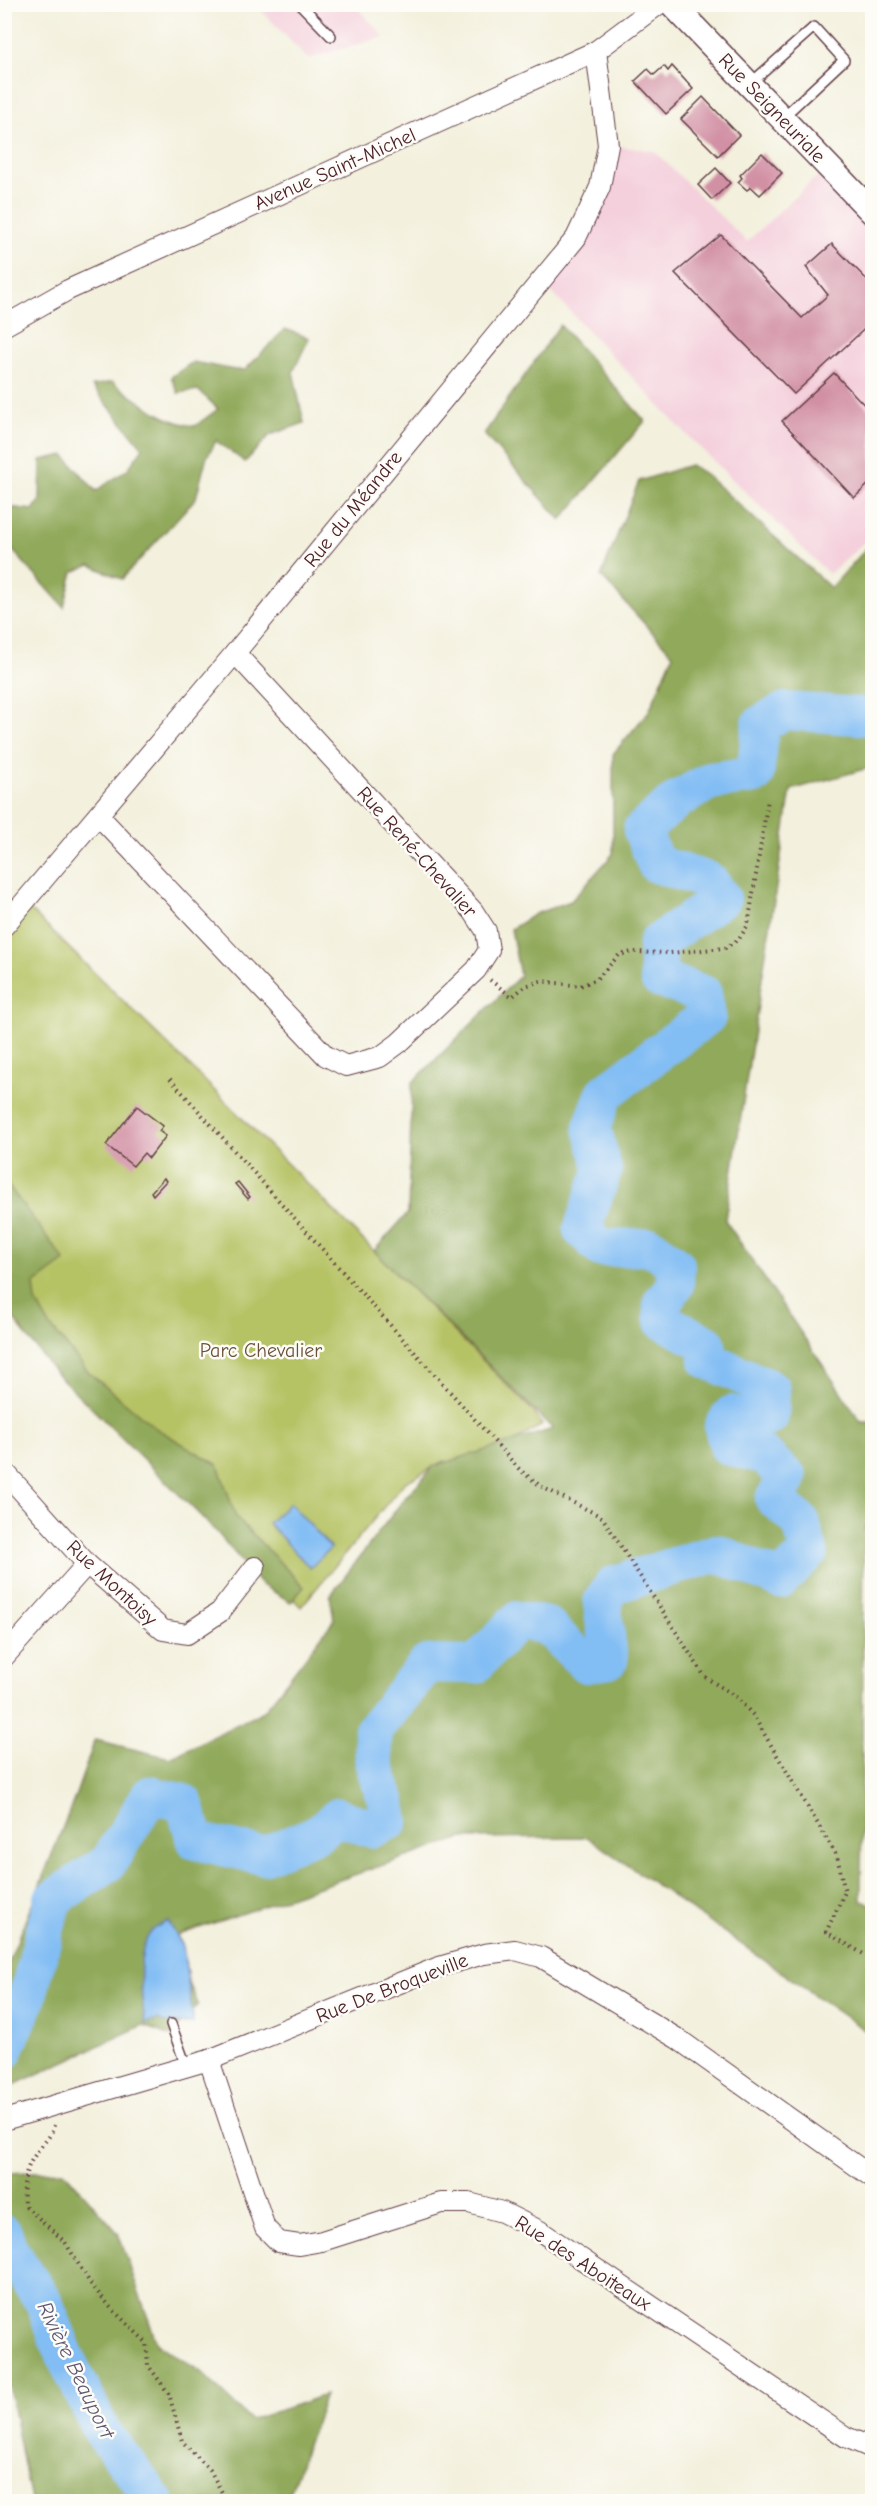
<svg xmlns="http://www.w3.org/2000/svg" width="877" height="2506" viewBox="0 0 877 2506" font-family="'Comic Neue',sans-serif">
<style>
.built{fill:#f4cfdc}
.green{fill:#b6c365;stroke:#807148;stroke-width:1.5}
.forest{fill:#90a95a;stroke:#6d6442;stroke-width:1.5}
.water{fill:#82bdf4;stroke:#666e90;stroke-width:1.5}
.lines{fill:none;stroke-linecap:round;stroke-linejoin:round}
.river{stroke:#82bdf4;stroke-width:38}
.building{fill:#d290a4}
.service-casing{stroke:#633e46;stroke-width:12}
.minor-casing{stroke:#633e46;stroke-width:22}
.tertiary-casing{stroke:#633e46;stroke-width:27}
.path{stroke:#633e46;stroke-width:4;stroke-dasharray:1.5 4.5;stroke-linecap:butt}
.service{stroke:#fff;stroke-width:9}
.minor{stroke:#fff;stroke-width:20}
.tertiary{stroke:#fff;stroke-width:24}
.labels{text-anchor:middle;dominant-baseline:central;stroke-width:5;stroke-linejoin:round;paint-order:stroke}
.street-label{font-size:20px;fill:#4a1f2b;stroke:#fdfcf7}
.park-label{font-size:20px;fill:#6a503c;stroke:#fdfcf7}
.water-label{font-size:21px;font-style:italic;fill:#5e5671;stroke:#fdfcf7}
</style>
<rect width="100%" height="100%" fill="#fdfcf7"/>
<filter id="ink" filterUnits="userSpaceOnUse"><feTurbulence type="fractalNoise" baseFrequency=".0167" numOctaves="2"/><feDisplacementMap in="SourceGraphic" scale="12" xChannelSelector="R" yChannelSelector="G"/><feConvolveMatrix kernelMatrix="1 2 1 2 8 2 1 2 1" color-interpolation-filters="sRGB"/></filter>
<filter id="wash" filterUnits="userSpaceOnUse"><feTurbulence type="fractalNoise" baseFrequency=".008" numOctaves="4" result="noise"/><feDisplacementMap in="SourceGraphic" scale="24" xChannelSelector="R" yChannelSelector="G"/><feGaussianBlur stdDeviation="1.35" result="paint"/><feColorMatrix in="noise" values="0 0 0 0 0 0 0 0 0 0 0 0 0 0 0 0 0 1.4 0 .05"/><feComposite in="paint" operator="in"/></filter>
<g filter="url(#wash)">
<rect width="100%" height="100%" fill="#f3f0dd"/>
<g class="built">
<polygon points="256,5 355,5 384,37 308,59"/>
<polygon points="608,145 654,151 747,242 828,166 872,212 872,535 829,574 685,433 541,281 577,238"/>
</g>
<polygon class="green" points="24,904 200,1076 533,1411 542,1425 472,1466 444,1461 404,1483 301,1607 5,1304 4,926"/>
<g class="forest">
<polygon points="560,325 645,421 561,520 484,434"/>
<path d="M285,329L309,338L293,372L304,423L270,435L245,462L216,441L206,459L196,498L122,579L90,565L73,572L64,607L5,542V496L8,507L33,510L40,500L41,460L64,455L96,491L128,469L143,448L92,386L112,382C136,399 165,423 195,426L218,409L198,390L178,393L171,377L193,362L235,370H245Z"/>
<polygon points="690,465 704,473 831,588 872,542 872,767 791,790 725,1220 861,1422 872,1422 872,1527 867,1535 864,1525 861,1901 872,1904 872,2035 587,1837 462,1838 170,1938 198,2004 170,2036 143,2025 5,2089 4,1974 75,1797 95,1740 170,1758 264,1711 334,1620 330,1596 404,1499 434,1466 553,1429 374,1251 408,1213 412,1083 520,976 511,929 535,914 571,901 613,854 613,754 649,711 673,655 601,576 639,481"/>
<polygon points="4,1180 65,1261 34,1284 36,1301 48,1323 88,1372 157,1429 218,1465 236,1517 304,1587 291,1602 262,1585 215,1530 53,1370 5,1308"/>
<polygon points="64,2171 118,2233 157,2344 200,2371 251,2420 325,2395 287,2501 31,2501 5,2367 5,2173"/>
</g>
<g class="water">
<polygon points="290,1503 331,1548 310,1568 268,1523"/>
<path d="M168,1921L183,1946L193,2017V2023C183,2026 175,2020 164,2023L158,2020L145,2023C142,1999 134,1950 152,1931C156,1927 163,1924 168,1921Z"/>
</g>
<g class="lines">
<g class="river">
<polyline points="4,2051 27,1999 53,1899 108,1863 150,1795 184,1803 196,1841 263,1856 316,1834 338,1817 372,1829 390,1821 386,1800 374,1764 373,1731 427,1664 475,1665 518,1620 547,1626 586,1664 609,1660 602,1602 613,1585 717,1553 781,1580 809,1552 801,1522 774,1499 788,1478 765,1456 728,1446 723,1427 732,1414 760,1420 770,1416 771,1389 708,1360 707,1344 663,1321 662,1302 675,1285 676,1265 652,1247 601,1248 582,1230 603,1170 592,1127 605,1093 707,1016 703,994 659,979 657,943 722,898 709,881 656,864 642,830 677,800 710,781 755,775 761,724 785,711 872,717"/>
<polyline points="4,2234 8,2248 44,2302 65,2356 101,2430 156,2502"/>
</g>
</g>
<g id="blocks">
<g class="building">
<polygon points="664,66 668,71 672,66 693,89 666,114 635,81 648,69 654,75"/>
<polygon points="703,97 739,135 718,156 681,119"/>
<polygon points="762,153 782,173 760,195 751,187 747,190 738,182 742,178 740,175"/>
<polygon points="716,168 730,183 712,200 698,185"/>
<polygon points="721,235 802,318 828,295 806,267 832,244 872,285 872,322 794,394 675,273"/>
<polygon points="834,373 872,413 872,481 854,498 782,421"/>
<polygon points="137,1106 163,1126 159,1131 166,1136 149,1158 144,1153 133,1166 106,1145"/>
<polygon points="164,1178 166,1181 153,1195 151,1192"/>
<polygon points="238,1182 250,1197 248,1199 235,1184"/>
</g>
</g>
</g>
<g filter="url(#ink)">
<use href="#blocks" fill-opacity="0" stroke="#633e46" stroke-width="1.5"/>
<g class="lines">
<defs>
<g id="service">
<polyline points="300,4 331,36"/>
<polyline points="751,83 814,27 844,60 782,118"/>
<polyline points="171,2024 186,2066"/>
</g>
<g id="minor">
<polyline points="4,326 68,290 596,51 659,4"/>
<polyline points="99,816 326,1056 346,1066 380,1057 399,1043 476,970 489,950 486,931 473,911 235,653"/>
<polyline points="4,926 235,653 576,238 600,187 608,145 596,51"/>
<polyline points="4,1471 87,1564 163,1630 187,1634 220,1612 255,1567"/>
<polyline points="4,1657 87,1564"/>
<polyline points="209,2060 265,2228 279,2242 299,2245 322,2241 441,2203 469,2203 502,2212 540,2231 846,2437 872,2448"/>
<polyline points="4,2120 209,2060 439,1967 484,1954 515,1950 541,1957 678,2039 872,2177"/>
</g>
<polyline id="tertiary" points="672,4 872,212"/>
</defs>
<use href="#service" class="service-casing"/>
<use href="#minor" class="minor-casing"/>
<use href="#tertiary" class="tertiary-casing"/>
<g class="path">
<polyline points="490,980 512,997 525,986 541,981 580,986 597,979 619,955 632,952 670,953 725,948 739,939 748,925 768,799"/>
<polyline points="170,1079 520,1470 542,1487 602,1517 705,1677 735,1696 753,1715 837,1856 845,1892 826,1932 872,1959"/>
<path d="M54,2125C52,2135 46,2140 40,2148C24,2169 23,2180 24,2205L65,2242L90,2283L111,2308L146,2342L148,2365L169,2394L182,2441L210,2470L227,2502"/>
</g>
<use href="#service" class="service"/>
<use href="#minor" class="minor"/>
<use href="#tertiary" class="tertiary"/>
</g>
</g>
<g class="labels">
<g class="street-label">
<text transform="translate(772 108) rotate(46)">Rue Seigneuriale</text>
<text transform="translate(335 169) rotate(-24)">Avenue Saint-Michel</text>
<text transform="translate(353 509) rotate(-51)">Rue du Méandre</text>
<text transform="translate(417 852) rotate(48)">Rue René-Chevalier</text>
<text transform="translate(112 1583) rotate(43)">Rue Montoisy</text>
<text transform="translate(392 1988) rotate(-21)">Rue De Broqueville</text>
<text transform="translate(583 2263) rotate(33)">Rue des Aboiteaux</text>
</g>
<g class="park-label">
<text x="261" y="1350">Parc Chevalier</text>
</g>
<g class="water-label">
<text transform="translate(76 2370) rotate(64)">Rivière Beauport</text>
</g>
</g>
<rect width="877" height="2506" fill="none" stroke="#fdfcf7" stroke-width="24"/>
</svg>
